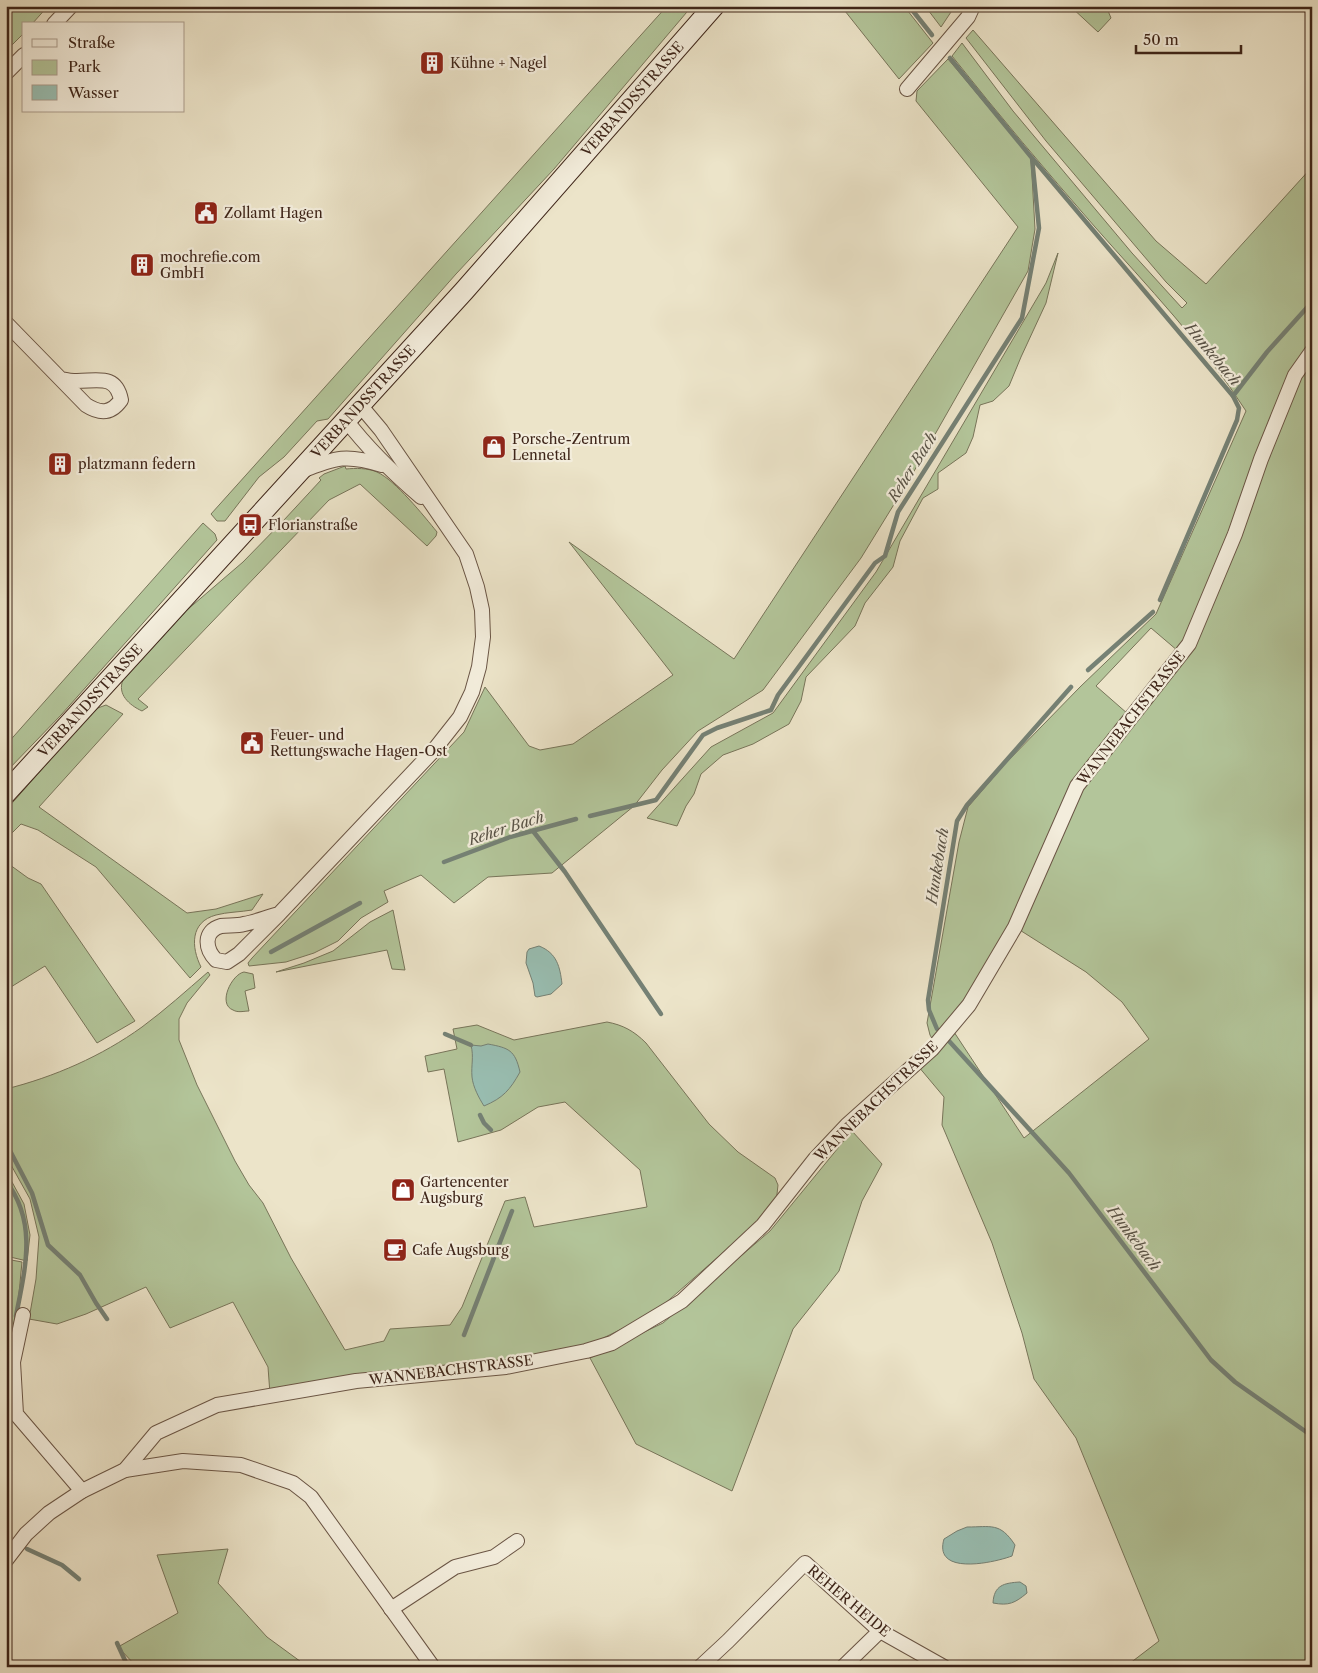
<svg xmlns="http://www.w3.org/2000/svg" width="1318" height="1673" viewBox="0 0 1318 1673" font-family="'Libre Caslon Text',serif">
<style>
.green{fill:#b3c59a;stroke:#78755a;fill-rule:evenodd}
.water{fill:#99bfb3;stroke:#758175}
.lines{fill:none;stroke-linecap:round;stroke-linejoin:round}
.stream{stroke:#758175;stroke-width:4.5}
.street-casing{stroke:#6a5545;stroke-width:16}
.secondary-casing{stroke:#3e2519;stroke-width:22}
.street{stroke:#f3eddc;stroke-width:14}
.secondary{stroke:#f3eddc;stroke-width:20}
.labels{text-anchor:middle;dominant-baseline:central;stroke-width:4.5;stroke-linejoin:round;paint-order:stroke}
.poi-label{font-size:14px;fill:#3e2519;stroke:#f3eddc;text-anchor:start}
.street-label{font-size:14px;fill:#3e2519;stroke:#f3eddc}
.water-label{font-size:15px;font-style:italic;fill:#595347;stroke:#f3eddc}
</style>
<rect width="100%" height="100%" fill="#ece4c9"/>
<filter id="stains"><feTurbulence type="fractalNoise" baseFrequency=".004" numOctaves="4"/><feColorMatrix values="0 0 0 0 .2 0 0 0 0 .09 0 0 0 0 .02 0 0 0 .5 -.17"/></filter>
<radialGradient id="worn" r=".72"><stop offset=".6" stop-color="#630" stop-opacity="0"/><stop offset="1" stop-color="#630" stop-opacity=".3"/></radialGradient>
<g class="green">
<polygon points="6,6 48,6 32,24 24,24 24,33 6,51"/>
<polygon points="667,6 692,6 554,169 456,274 328,419 317,421 284,457 259,477 225,521 217,521 211,514"/>
<polygon points="841,6 904,6 933,43 899,79"/>
<polygon points="925,6 955,6 941,27"/>
<polygon points="1070,6 1106,6 1111,18 1098,32"/>
<path d="M973,30L1156,241L1206,284L1312,167V1667H1125L1159,1641L1076,1438L1034,1379L1022,1333L992,1243L942,1125L944,1097L918,1066L954,1032L1024,1138L1149,1039L1122,1002L1086,972L1015,927L1073,783L1010,927L965,1002L934,1042L930,1035L927,1023L959,842L968,807L1004,765L1080,687L1156,614L1246,411C1203,344 1147,286 1095,227C1046,171 998,114 952,56L962,43L1013,111L1132,253L1182,308L1187,303L1166,282L1046,141L966,38ZM1151,628L1178,651L1128,714L1096,686Z"/>
<polygon points="948,59 1031,158 1035,229 1028,271 909,480 861,558 763,690 698,731 662,770 634,806 552,873 488,877 454,903 421,875 384,891 388,902 361,918 338,941 314,953 286,962 249,966 248,963 252,958 464,732 485,687 529,746 540,750 573,744 673,675 569,542 734,659 1018,227 916,101 917,91"/>
<polygon points="1058,253 1046,303 1021,357 1009,386 993,401 980,405 973,437 966,453 938,473 938,489 923,498 900,541 893,567 865,603 855,626 806,677 801,701 789,724 753,744 723,755 701,774 694,794 686,806 677,826 647,818 711,747 773,713 876,572 1046,283"/>
<path d="M345,466L346,469C356,468 367,468 377,472C395,480 424,516 437,532L436,536L427,546L360,484L329,500L138,699L148,707L142,711C129,705 117,694 123,680L187,610L243,562L284,520L321,480L319,478L324,474Z"/>
<polygon points="203,523 215,534 217,540 61,715 6,772 6,745"/>
<path d="M106,705L123,714L39,807L187,913L216,909L263,894L252,910C241,912 227,912 216,915C190,922 191,947 201,967L190,978L96,867L38,830L21,824L6,839V810L95,709Z"/>
<polygon points="6,862 28,878 41,884 135,1021 97,1043 45,966 6,990"/>
<polygon points="393,910 405,970 392,969 387,950 276,972 304,963 333,951 370,922"/>
<path d="M208,972L210,975L187,1003L179,1019V1040L197,1085L235,1161L249,1185L263,1203L291,1258L345,1350L384,1341L390,1329L450,1325L462,1307L505,1201L525,1197L534,1227L647,1207L640,1170L565,1102L538,1107L501,1130L458,1142L444,1069L428,1072L425,1056L457,1049L453,1029L477,1025L514,1040L607,1022C623,1025 634,1031 646,1043L709,1124L738,1152L775,1178L778,1185L776,1203L758,1222L654,1313L585,1347L505,1364L270,1394L268,1367L233,1302L170,1328L146,1287L86,1314L57,1324L29,1319L36,1279L39,1237L30,1199L6,1156V1089C54,1077 102,1056 142,1027C165,1010 186,991 208,972Z"/>
<path d="M244,972L253,974L255,988L245,991L249,1011C244,1011 238,1013 233,1010C217,1004 232,974 244,972Z"/>
<polygon points="852,1131 882,1164 862,1201 839,1271 793,1329 732,1491 636,1444 590,1358 663,1323 770,1231"/>
<polygon points="6,1171 24,1204 30,1235 27,1261 6,1256"/>
<path d="M6,1259L22,1262C19,1291 18,1321 6,1347Z"/>
<polygon points="228,1549 218,1583 267,1637 308,1667 137,1667 118,1647 178,1613 157,1555"/>
</g>
<g class="water">
<path d="M539,946C557,953 560,967 562,984L551,994L537,997L535,996L533,983L526,963L527,952L529,949Z"/>
<path d="M488,1044C509,1048 515,1050 520,1072C510,1090 503,1098 484,1106C479,1098 473,1087 472,1077C471,1065 474,1057 471,1045L481,1046Z"/>
<path d="M967,1527C991,1527 1000,1522 1015,1545L1012,1556C993,1563 933,1576 944,1539L957,1531Z"/>
<path d="M1020,1582L1026,1586L1027,1593C1015,1603 1009,1606 993,1603C994,1585 1004,1583 1020,1582Z"/>
</g>
<g class="lines">
<g class="stream">
<polyline points="909,6 932,35"/>
<polyline points="1033,159 1233,396 1239,408 1237,420 1160,600"/>
<polyline points="1233,396 1267,352 1312,302"/>
<polyline points="1088,670 1153,612"/>
<polyline points="590,816 656,800 703,735 717,728 771,710 778,695 875,563 885,556 898,512 1022,318 1039,228 1032,158 950,58"/>
<polyline points="533,831 565,872 661,1014"/>
<polyline points="444,862 510,837 576,819"/>
<polyline points="271,952 360,903"/>
<polyline points="937,1029 929,1010 928,1000 957,821 967,805 1071,687"/>
<polyline points="445,1034 471,1045"/>
<polyline points="949,1041 1069,1173 1211,1360 1235,1382 1312,1436"/>
<polyline points="480,1115 484,1123 491,1130"/>
<polyline points="6,1143 32,1193 48,1245 80,1275 96,1303 107,1319"/>
<path d="M6,1181C38,1223 25,1269 16,1316"/>
<polyline points="464,1335 512,1211"/>
<polyline points="27,1549 62,1565 79,1579"/>
<polyline points="117,1643 128,1667"/>
</g>
<defs>
<g id="street">
<polyline points="54,24 71,6"/>
<polyline points="6,73 24,55"/>
<polyline points="907,89 968,17 973,6"/>
<path d="M6,323L86,405C100,414 111,414 121,400C116,374 98,381 77,381C71,381 66,380 61,379"/>
<path d="M346,420C368,449 393,473 421,497"/>
<path d="M302,471C336,457 347,454 382,465"/>
<path d="M279,914C267,917 256,922 244,924C237,926 228,925 221,926C203,931 205,949 216,960L227,962L239,954L279,914L434,750L460,717L472,692L479,667L483,637L482,610L477,587L466,554L381,430L360,405"/>
<polyline points="23,1315 13,1362 16,1414 82,1491"/>
<polyline points="125,1470 183,1461 241,1465 293,1483 311,1497 433,1667"/>
<polyline points="6,1560 26,1534 49,1513 82,1491 125,1470 156,1433 217,1405 356,1381 506,1367 586,1351 612,1343 682,1301 763,1225 815,1159 847,1125 932,1049 969,1005 1015,927 1077,786 1189,644 1235,534 1261,459 1295,375 1312,351"/>
<polyline points="391,1609 455,1567 494,1557 517,1541"/>
<polyline points="700,1667 728,1641 805,1563 880,1631 944,1667"/>
<polyline points="843,1667 880,1631"/>
</g>
<g id="secondary">
<path id="s1" d="M6,793L464,291L714,6"/>
</g>
</defs>
<use href="#street" class="street-casing"/>
<use href="#secondary" class="secondary-casing"/>
<use href="#street" class="street"/>
<use href="#secondary" class="secondary"/>
</g>
<defs>
<symbol id="building-square" viewBox="-11 -11 22 22"><rect x="-9" y="-9" width="18" height="18" rx="4" fill="#8f2418" stroke="#f3eddc"/><path d="M-4-6H4V6H1V3H-1V6H-4ZM-2.5-4.3h1.7v1.8h-1.7ZM.8-4.3h1.7v1.8H.8ZM-2.5-1h1.7V.8h-1.7ZM.8-1h1.7V.8H.8Z" fill="#fff"/></symbol>
<symbol id="civic-square" viewBox="-11 -11 22 22"><rect x="-9" y="-9" width="18" height="18" rx="4" fill="#8f2418" stroke="#f3eddc"/><path d="M-.6-6.5H3V-4.5H.6V-3L4-1V1h2V6H-6V1h2V-1L-.6-3ZM-1.2 2.5V6h2.4V2.5Z" fill="#fff"/></symbol>
<symbol id="shop-square" viewBox="-11 -11 22 22"><rect x="-9" y="-9" width="18" height="18" rx="4" fill="#8f2418" stroke="#f3eddc"/><path d="M-5-2.5h2.3a2.7 3.5 0 0 1 5.4 0H5L5.5 6h-11ZM-1.5-2.5h3a1.5 2.3 0 0 0-3 0Z" fill="#fff"/></symbol>
<symbol id="bus-square" viewBox="-11 -11 22 22"><rect x="-9" y="-9" width="18" height="18" rx="4" fill="#8f2418" stroke="#f3eddc"/><path d="M-5-6H5V4H4V6H2V4H-2V6H-4V4H-5ZM-3.5-4V0h7V-4ZM-3.5 1.2v1.5H-2V1.2ZM2 1.2v1.5H3.5V1.2Z" fill="#fff"/></symbol>
<symbol id="cafe-square" viewBox="-11 -11 22 22"><rect x="-9" y="-9" width="18" height="18" rx="4" fill="#8f2418" stroke="#f3eddc"/><path d="M-5.5-4.5H6V0H3Q3 3.5 0 3.5H-2.5Q-5.5 3.5-5.5 0ZM3-3.2v2h1.7v-2ZM-6 4.5H4V6H-6Z" fill="#fff"/></symbol>
</defs>
<g fill-rule="evenodd">
<use href="#building-square" x="418" y="49" width="28" height="28"/>
<use href="#civic-square" x="192" y="199" width="28" height="28"/>
<use href="#building-square" x="128" y="251" width="28" height="28"/>
<use href="#shop-square" x="480" y="433" width="28" height="28"/>
<use href="#building-square" x="46" y="450" width="28" height="28"/>
<use href="#bus-square" x="236" y="511" width="28" height="28"/>
<use href="#civic-square" x="238" y="729" width="28" height="28"/>
<use href="#shop-square" x="389" y="1176" width="28" height="28"/>
<use href="#cafe-square" x="381" y="1236" width="28" height="28"/>
</g>
<g class="labels">
<g class="poi-label">
<text x="450" y="63">Kühne + Nagel</text>
<text x="224" y="213">Zollamt Hagen</text>
<text x="160" y="257">mochrefie.com<tspan x="160" dy="16">GmbH</tspan></text>
<text x="512" y="439">Porsche-Zentrum<tspan x="512" dy="16">Lennetal</tspan></text>
<text x="78" y="464">platzmann federn</text>
<text x="268" y="525">Florianstraße</text>
<text x="270" y="735">Feuer- und<tspan x="270" dy="16">Rettungswache Hagen-Ost</tspan></text>
<text x="420" y="1182">Gartencenter<tspan x="420" dy="16">Augsburg</tspan></text>
<text x="412" y="1250">Cafe Augsburg</text>
</g>
<g class="street-label">
<text stroke="none"><textPath href="#s1" startOffset="935">VERBANDSSTRASSE</textPath></text>
<text stroke="none"><textPath href="#s1" startOffset="530">VERBANDSSTRASSE</textPath></text>
<text stroke="none"><textPath href="#s1" startOffset="125">VERBANDSSTRASSE</textPath></text>
<text transform="translate(1131 718) rotate(-52)">WANNEBACHSTRASSE</text>
<text transform="translate(876 1101) rotate(-44)">WANNEBACHSTRASSE</text>
<text transform="translate(451 1370) rotate(-7)">WANNEBACHSTRASSE</text>
<text transform="translate(849 1601) rotate(40)">REHER HEIDE</text>
</g>
<g class="water-label">
<text transform="translate(1213 354) rotate(50)">Hunkebach</text>
<text transform="translate(912 467) rotate(-58)">Reher Bach</text>
<text transform="translate(506 828) rotate(-18)">Reher Bach</text>
<text transform="translate(937 866) rotate(-81)">Hunkebach</text>
<text transform="translate(1134 1238) rotate(53)">Hunkebach</text>
</g>
</g>
<rect width="1318" height="1673" fill="none" stroke="#ece4c9" stroke-width="25"/>
<rect x="8" y="8" width="1303" height="1658" fill="none" stroke="#3e2519" stroke-width="2.5"/>
<rect x="12" y="12" width="1293" height="1648" fill="none" stroke="#3e2519"/>
<rect x="22" y="22" width="162" height="90" fill="#f3eddc" stroke="#ab9d8e"/>
<rect x="32" y="39" width="25" height="8" fill="#f3eddc" stroke="#ab9d8e"/>
<text x="68" y="48" font-size="15" fill="#3e2519">Straße</text>
<rect x="32" y="60" width="25" height="15" fill="#b3c59a" stroke="#ab9d8e"/>
<text x="68" y="72" font-size="15" fill="#3e2519">Park</text>
<rect x="32" y="85" width="25" height="15" fill="#99bfb3" stroke="#ab9d8e"/>
<text x="68" y="98" font-size="15" fill="#3e2519">Wasser</text>
<path d="M1136 45v8h105v-8" fill="none" stroke="#3e2519" stroke-width="2.5"/>
<text x="1143" y="45" font-size="15" fill="#3e2519" stroke="#f3eddc" stroke-width="4" paint-order="stroke">50 m</text>
<rect width="100%" height="100%" filter="url(#stains)"/>
<rect width="100%" height="100%" fill="url(#worn)"/>
</svg>
